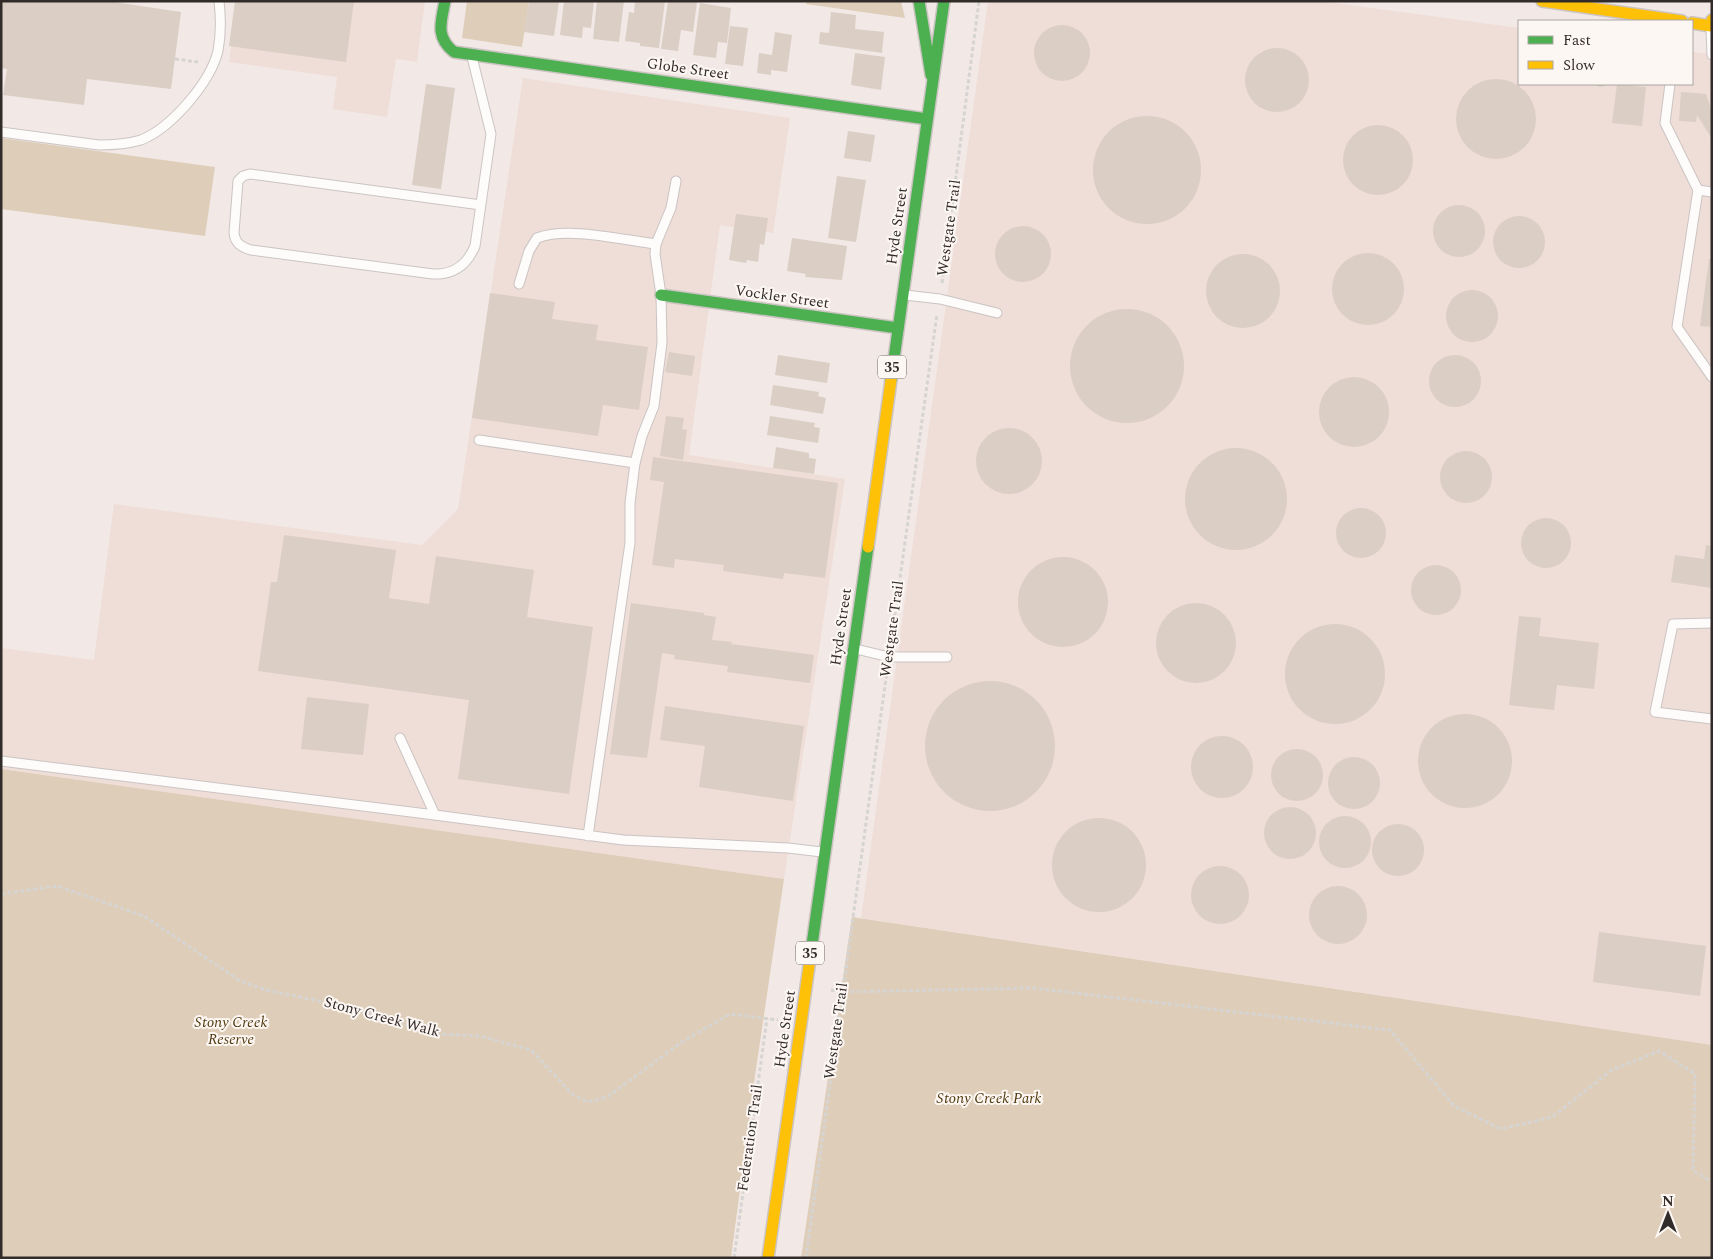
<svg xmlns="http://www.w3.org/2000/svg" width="1713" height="1259" viewBox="0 0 1713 1259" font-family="Spectral,serif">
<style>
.built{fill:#efddd7}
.green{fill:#deceb9}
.building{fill:#dbcec4}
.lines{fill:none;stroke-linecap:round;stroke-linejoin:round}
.lane-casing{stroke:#cbc4c2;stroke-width:11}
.fast-casing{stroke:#cbc4c2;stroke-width:14}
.slow-casing{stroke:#cbc4c2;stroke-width:14}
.path{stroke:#d6d4d2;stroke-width:3;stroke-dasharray:4 2.5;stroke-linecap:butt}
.lane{stroke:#fdfcfb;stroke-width:9}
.fast{stroke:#4caf50;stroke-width:11}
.slow{stroke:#ffc107;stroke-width:11}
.labels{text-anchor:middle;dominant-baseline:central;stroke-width:4;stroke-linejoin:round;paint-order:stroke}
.shield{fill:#fdf7f4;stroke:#6e6866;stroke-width:1}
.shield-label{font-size:14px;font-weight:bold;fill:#312b29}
.street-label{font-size:15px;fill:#312b29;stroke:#fdf7f4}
.park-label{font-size:15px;font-style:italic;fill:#513a0e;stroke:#fdf7f4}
</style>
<rect width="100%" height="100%" fill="#f2e9e6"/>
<g class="built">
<polygon points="238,1 425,1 417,62 396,59 387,117 333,109 337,77 229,62"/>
<polygon points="988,1 1321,1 1519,28 1519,84 1692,84 1692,52 1712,54 1712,1045 861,918"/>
<polygon points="523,78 790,118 773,233 720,225 689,455 845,479 784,879 1,769 1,648 94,660 114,504 422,545 458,509"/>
</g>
<g class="green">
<polygon points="467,1 529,1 522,47 462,38"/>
<polygon points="807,1 901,1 905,18 806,4"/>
<polygon points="1,138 215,167 205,236 1,209"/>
<polygon points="1,769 784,879 754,1083 731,1258 1,1258"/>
<polygon points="852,917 1712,1045 1712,1258 801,1258"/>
</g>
<g class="building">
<polygon points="1,1 108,1 181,12 171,89 87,79 84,105 3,95 7,69 1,68"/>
<polygon points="235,1 354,1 346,62 229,46"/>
<polygon points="529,1 559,1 554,36 524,32"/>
<polygon points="564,1 594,1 591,28 583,27 582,38 560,35"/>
<polygon points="597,1 624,1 619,42 593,39"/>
<polygon points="635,1 665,1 659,48 640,46 640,43 625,41 629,12 634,13"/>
<polygon points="668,1 697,2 693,32 681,30 678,51 661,49"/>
<polygon points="700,3 731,8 727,43 718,42 716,58 693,55"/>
<polygon points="831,12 856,15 855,29 884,32 882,53 819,44 820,32 829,33"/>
<circle cx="1062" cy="53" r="28"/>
<polygon points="730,26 748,28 743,66 725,64"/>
<polygon points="775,32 792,35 787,72 771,70 771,75 757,73 759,53 772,55"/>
<circle cx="1277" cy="80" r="32"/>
<polygon points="855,53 885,57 881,90 851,85"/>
<circle cx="1496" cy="119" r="40"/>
<polygon points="426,84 455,88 441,189 412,185"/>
<polygon points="1592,84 1612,84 1600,87"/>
<polygon points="1617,84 1646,87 1642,126 1612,123"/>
<polygon points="1681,92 1706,94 1712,112 1712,139 1697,115 1696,122 1679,121"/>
<circle cx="1147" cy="170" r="54"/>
<circle cx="1378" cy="160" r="35"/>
<polygon points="848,131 875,135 871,162 844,158"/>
<polygon points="837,176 866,180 856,242 828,238"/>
<circle cx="1459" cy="231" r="26"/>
<polygon points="736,214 768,218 764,245 760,244 758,262 747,260 746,263 729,260"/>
<circle cx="1519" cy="242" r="26"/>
<circle cx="1023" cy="254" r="28"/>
<polygon points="792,238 847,246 842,280 805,277 806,274 787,271"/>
<circle cx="1368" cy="289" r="36"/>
<circle cx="1243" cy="291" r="37"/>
<polygon points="1709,259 1712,259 1712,327 1700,326"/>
<circle cx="1472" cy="316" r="26"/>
<polygon points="490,293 555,302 552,319 598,325 596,340 648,347 639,410 603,405 598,436 472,418"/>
<circle cx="1127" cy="366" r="57"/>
<polygon points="669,352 695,356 692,376 665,372"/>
<circle cx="1455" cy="381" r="26"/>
<polygon points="778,355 830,363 827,383 775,375"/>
<circle cx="1354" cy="412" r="35"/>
<polygon points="773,385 819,392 818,396 826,398 823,414 770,405"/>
<polygon points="666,416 684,418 682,429 687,430 683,460 660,456"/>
<polygon points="770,416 815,423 814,427 820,428 818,443 767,435"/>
<circle cx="1009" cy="461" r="33"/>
<polygon points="776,447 809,453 809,458 816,459 814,474 773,468"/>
<circle cx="1236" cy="499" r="51"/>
<circle cx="1466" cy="477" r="26"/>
<polygon points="653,457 838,483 825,578 784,573 783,579 723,571 724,565 675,559 674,568 652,565 664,482 650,480"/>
<circle cx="1361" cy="533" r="25"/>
<circle cx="1546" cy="543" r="25"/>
<polygon points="284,535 396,550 389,598 429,604 436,556 534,570 527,617 593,627 569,794 458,779 469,700 258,671 271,582 277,582"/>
<polygon points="1706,545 1712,546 1712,588 1671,582 1675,555 1704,559"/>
<circle cx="1063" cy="602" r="45"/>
<circle cx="1436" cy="590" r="25"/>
<polygon points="631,603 704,613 704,615 716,617 712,640 732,642 731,644 814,655 810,683 727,672 728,666 674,659 675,655 662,653 647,758 610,754"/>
<circle cx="1196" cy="643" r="40"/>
<polygon points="1519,616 1541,618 1539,636 1599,643 1594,689 1557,685 1554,710 1509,705"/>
<circle cx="1335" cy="674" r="50"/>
<circle cx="990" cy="746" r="65"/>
<polygon points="307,697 369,704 363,755 301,749"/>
<polygon points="665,706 804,726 793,801 699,787 705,746 660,740"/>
<circle cx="1465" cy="761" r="47"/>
<circle cx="1222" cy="767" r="31"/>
<circle cx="1297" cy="775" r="26"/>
<circle cx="1354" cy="783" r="26"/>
<circle cx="1290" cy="833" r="26"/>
<circle cx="1345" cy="842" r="26"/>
<circle cx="1099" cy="865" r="47"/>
<circle cx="1398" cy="850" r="26"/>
<circle cx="1220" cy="895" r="29"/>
<circle cx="1338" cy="915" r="29"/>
<polygon points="1599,932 1706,946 1700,996 1593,982"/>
</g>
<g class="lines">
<defs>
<g id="lane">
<polyline points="1711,28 1712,55"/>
<path d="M472,57L491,134L475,246C467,265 454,275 433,274L251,250C241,247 235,243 234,233L238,181L243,176L250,174L481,205"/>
<polyline points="1670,84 1665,123 1698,190 1677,327 1712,377"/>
<path d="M1,132L99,145C113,145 127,144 141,140C171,128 210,83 218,51C221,35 221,18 219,1"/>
<polyline points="1698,190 1712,192"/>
<path d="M519,284L529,251L537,238C568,226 622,240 656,244L671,208L676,181"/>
<polyline points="905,295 940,299 997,313"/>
<polyline points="479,440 635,463"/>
<polyline points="1712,623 1673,624 1655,712 1712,719"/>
<polyline points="856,649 889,657 947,657"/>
<polyline points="400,738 435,815 623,840 788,848 822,852"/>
<polyline points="1,761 435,815"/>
<polyline points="588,836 630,543 630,503 635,463 642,436 654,406 662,343 661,295 655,254 656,244"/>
</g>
<g id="fast">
<path d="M445,1C441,22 435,37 454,52L927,119"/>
<polyline points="919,1 931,75"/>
<polyline points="661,295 898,328"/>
<polyline points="891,380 944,1"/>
<polyline points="810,959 868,547"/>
</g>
<g id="slow">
<polyline points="1542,1 1682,21"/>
<polyline points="1692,23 1711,26 1712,20"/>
<polyline points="868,547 891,380"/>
<polyline points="768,1258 810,959"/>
</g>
</defs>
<use href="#lane" class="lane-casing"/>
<use href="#fast" class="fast-casing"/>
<use href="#slow" class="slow-casing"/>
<g class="path">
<polyline points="175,59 198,62"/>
<polyline points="942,283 979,1"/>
<polyline points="891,642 937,314"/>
<polyline points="1,894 57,886 144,916 240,981 266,990 339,1005 438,1034 480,1036 531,1050 573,1095 588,1102 607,1097 682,1042 730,1014 778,1020"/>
<polyline points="831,990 842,992 1033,988 1390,1030 1454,1106 1501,1129 1552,1117 1612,1070 1659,1051 1695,1074 1693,1171 1712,1182"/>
<polyline points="734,1258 767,1018"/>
<polyline points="806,1258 887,671"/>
</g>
<use href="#lane" class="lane"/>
<use href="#fast" class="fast"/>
<use href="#slow" class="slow"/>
</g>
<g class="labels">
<g class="shield">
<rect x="878" y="355.5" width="28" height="23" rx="4"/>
<rect x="796" y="941.5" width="28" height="23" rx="4"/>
</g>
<g class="shield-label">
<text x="892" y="367">35</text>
<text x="810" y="953">35</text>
</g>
<g class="street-label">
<text transform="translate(688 69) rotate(8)">Globe Street</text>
<text transform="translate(897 226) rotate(-82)">Hyde Street</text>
<text transform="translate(949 228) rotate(-82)">Westgate Trail</text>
<text transform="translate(782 297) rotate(8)">Vockler Street</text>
<text transform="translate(841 627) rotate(-82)">Hyde Street</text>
<text transform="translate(892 629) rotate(-82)">Westgate Trail</text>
<text transform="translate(382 1017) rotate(15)">Stony Creek Walk</text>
<text transform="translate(785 1029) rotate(-82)">Hyde Street</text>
<text transform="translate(836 1031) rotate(-82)">Westgate Trail</text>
<text transform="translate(750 1138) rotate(-82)">Federation Trail</text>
</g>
<g class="park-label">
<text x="231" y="1022">Stony Creek<tspan x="231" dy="17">Reserve</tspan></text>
<text x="989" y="1098">Stony Creek Park</text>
</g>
</g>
<rect width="1713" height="1259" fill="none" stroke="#312b29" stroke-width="5"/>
<rect x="1518" y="20" width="175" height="65" fill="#fdf7f4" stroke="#aba5a3"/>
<rect x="1528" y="36" width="25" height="8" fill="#4caf50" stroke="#aba5a3"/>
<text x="1563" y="45" font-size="15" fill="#312b29">Fast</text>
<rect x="1528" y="61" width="25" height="8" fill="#ffc107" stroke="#aba5a3"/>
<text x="1563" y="70" font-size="15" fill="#312b29">Slow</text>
<g transform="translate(1668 1214)" stroke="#fdf7f4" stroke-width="4" paint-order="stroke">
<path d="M0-4L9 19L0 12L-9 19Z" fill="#312b29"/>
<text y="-8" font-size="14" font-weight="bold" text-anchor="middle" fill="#312b29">N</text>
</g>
</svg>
